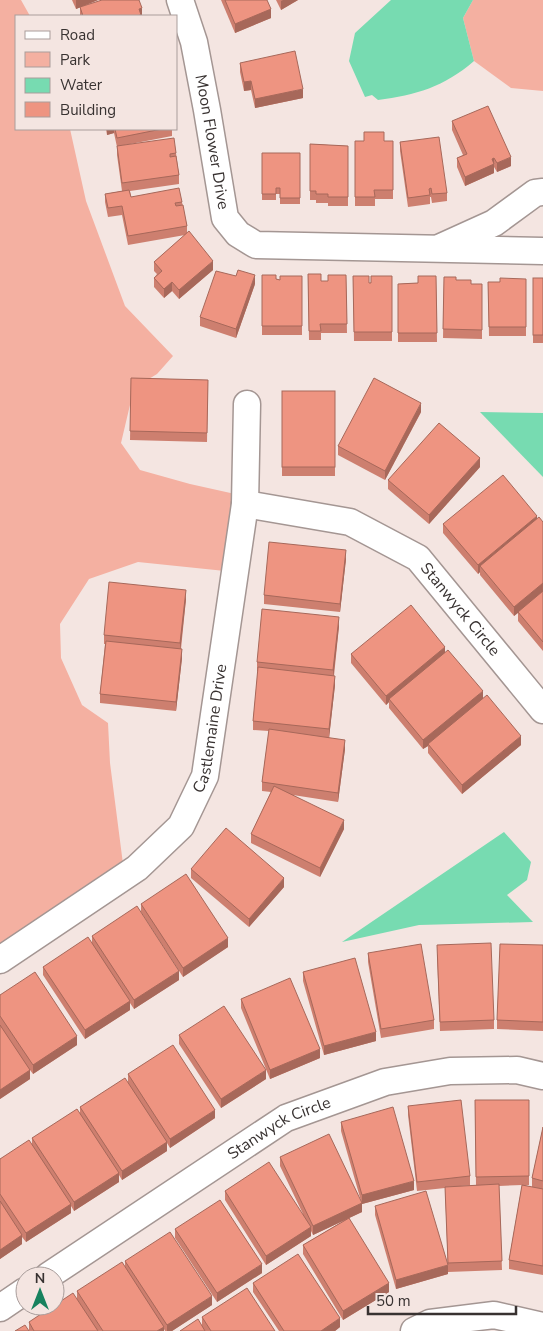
<svg xmlns="http://www.w3.org/2000/svg" width="543" height="1331" viewBox="0 0 543 1331" font-family="'Nunito Sans',sans-serif">
<style>
.green{fill:#f4b0a1}
.water{fill:#77dbb1}
.lines{fill:none;stroke-linecap:round;stroke-linejoin:round}
.minor-casing{stroke:#a49693;stroke-width:29}
.minor{stroke:#fff;stroke-width:26}
.wall{fill:#cd7f6f}
.shaded-wall{fill:#a7685a}
.building{fill:#ee9481;stroke:#a7685a}
.labels{text-anchor:middle;dominant-baseline:central;stroke-width:5;stroke-linejoin:round;paint-order:stroke}
.street-label{font-size:16px;fill:#383231;stroke:#f4e5e1}
</style>
<rect width="100%" height="100%" fill="#f4e5e1"/>
<g class="green">
<polygon points="0,0 21,0 30,16 16,16 16,129 70,129 86,201 125,306 173,356 157,374 134,388 121,443 140,470 190,484 235,494 225,571 138,562 89,579 60,624 61,658 82,705 108,723 110,763 123,864 0,947"/>
<polygon points="473,0 543,0 543,91 511,88 474,61 463,18"/>
</g>
<g class="water">
<path d="M391,0H473L463,18L474,61C444,87 416,95 378,100L372,95L365,97L349,61L355,33Z"/>
<polygon points="480,412 543,413 543,477"/>
<polygon points="504,832 531,862 527,880 507,895 533,922 419,925 342,942"/>
</g>
<g class="lines">
<defs>
<g id="minor">
<path id="s1" d="M180,0L194,42L207,110L225,218L238,234L256,245L543,251"/>
<polyline points="441,247 494,223 535,193 543,192"/>
<path id="s2" d="M245,504L350,522L418,558L543,710"/>
<path id="s3" d="M0,960L137,868L181,826L205,776L245,504L247,404"/>
<path id="s4" d="M48,1276L286,1118L385,1082L450,1071L517,1070L543,1076"/>
<polyline points="0,1308 25,1291"/>
<polyline points="414,1331 430,1323 494,1315 543,1326"/>
</g>
</defs>
<use href="#minor" class="minor-casing"/>
<use href="#minor" class="minor"/>
</g>
<g class="wall">
<polygon points="72,0 98,0 76,9"/>
<polygon points="221,0 267,0 271,18 235,33"/>
<polygon points="276,0 298,0 281,10"/>
<polygon points="80,7 142,16 80,16"/>
<polygon points="240,63 303,98 255,108 251,90 244,91 240,72"/>
<polygon points="452,121 511,166 497,172 494,167 494,173 465,186 457,167 457,158 463,155 452,130"/>
<polygon points="106,129 172,129 172,136 120,146 176,153 179,175 179,184 130,191 131,197 182,202 187,226 187,233 213,270 179,299 172,291 164,298 154,287 154,278 157,274 154,271 154,262 185,235 128,245 122,215 108,217 105,202 105,194 122,191 117,155 117,147 114,133 107,135"/>
<polygon points="355,141 393,141 393,199 375,199 375,206 355,206"/>
<polygon points="400,142 447,193 447,201 432,203 431,197 430,197 430,204 408,207 400,151"/>
<polygon points="310,144 348,146 348,206 328,206 328,203 316,203 316,200 310,200"/>
<polygon points="262,153 300,153 300,204 280,204 280,194 276,194 276,200 262,200"/>
<polygon points="308,274 321,281 328,281 346,275 347,333 321,333 321,340 309,340"/>
<polygon points="262,275 276,279 280,280 302,276 302,335 262,335"/>
<polygon points="353,276 369,283 392,276 392,341 354,341"/>
<polygon points="436,276 437,342 398,342 398,284 418,283"/>
<polygon points="444,277 471,284 482,284 482,339 443,338"/>
<rect x="533" y="278" width="10" height="65"/>
<polygon points="526,279 526,336 489,336 488,282 500,282"/>
<polygon points="255,284 236,338 200,326 200,317"/>
<polygon points="131,378 208,380 207,442 130,440"/>
<rect x="282" y="391" width="53" height="85"/>
<polygon points="421,412 385,480 338,455 338,446"/>
<polygon points="480,467 429,524 388,489 388,480"/>
<polygon points="537,519 543,522 543,651 518,621 518,613 514,616 480,575 480,572 478,574 443,533 443,524"/>
<polygon points="346,559 340,612 264,604 264,595"/>
<polygon points="186,599 181,649 182,658 176,711 100,703 100,694 105,644 104,644 104,635"/>
<polygon points="339,626 334,676 335,685 329,738 345,749 338,802 293,795 344,829 320,877 251,843 251,834 271,792 262,791 262,782 269,731 253,730 253,721 258,671 257,671 257,662"/>
<polygon points="445,653 521,745 462,794 428,753 428,746 423,749 389,708 389,702 386,705 351,663 351,654"/>
<polygon points="191,869 284,887 249,927 191,878"/>
<polygon points="141,904 228,947 183,977 141,912"/>
<polygon points="92,936 179,980 134,1009 130,1003 130,1010 85,1039 43,975 43,967 92,943"/>
<polygon points="543,945 543,1031 497,1029 497,1020"/>
<polygon points="368,953 434,1020 434,1029 381,1038 368,962"/>
<polygon points="437,954 494,1020 494,1029 440,1031"/>
<polygon points="303,972 376,1041 324,1055 303,981"/>
<polygon points="0,995 77,1045 33,1074 30,1070 30,1079 0,1099"/>
<polygon points="241,999 320,1058 270,1079 241,1008"/>
<polygon points="179,1035 266,1079 221,1108 179,1044"/>
<polygon points="128,1074 215,1118 170,1148 167,1143 167,1151 122,1180 119,1175 119,1182 74,1211 71,1206 71,1213 26,1242 22,1237 22,1244 0,1259 0,1159 32,1144 32,1138 80,1113 80,1107 128,1082"/>
<polygon points="475,1100 529,1100 529,1185 525,1185 532,1187 532,1178 543,1127 543,1275 509,1269 509,1260 522,1185 499,1186 502,1270 448,1272 445,1188 417,1191 408,1115 408,1106 470,1176 470,1185 460,1186 476,1185"/>
<polygon points="341,1122 414,1190 362,1204 362,1212 349,1218 389,1292 343,1320 303,1254 303,1245 345,1220 313,1235 311,1231 311,1236 266,1265 225,1200 225,1191 303,1214 280,1166 280,1157 361,1201 341,1131"/>
<polygon points="375,1206 448,1274 396,1289 375,1215"/>
<polygon points="175,1229 262,1273 217,1302 175,1238"/>
<polygon points="125,1261 212,1305 172,1331 165,1331 164,1329 164,1331 15,1331 29,1331 29,1322 77,1298 77,1291 125,1267"/>
<polygon points="253,1283 340,1327 335,1331 279,1331 253,1292"/>
<polygon points="202,1317 275,1331 180,1331 202,1325"/>
</g>
<g class="shaded-wall">
<polygon points="76,0 98,0 76,9"/>
<polygon points="283,0 298,0 281,10 281,1"/>
<polygon points="142,8 142,16 136,16 139,9"/>
<polygon points="271,9 271,18 235,33 235,24"/>
<polygon points="251,81 251,90 244,91 244,82"/>
<polygon points="303,89 303,98 255,108 255,99"/>
<polygon points="107,129 114,129 114,133 107,135"/>
<polygon points="511,157 511,166 497,172 497,163"/>
<polygon points="494,158 494,173 465,186 465,177"/>
<polygon points="213,261 213,270 179,299 179,290"/>
<polygon points="255,275 255,284 236,338 236,329"/>
<polygon points="172,282 172,291 164,298 164,289"/>
<polygon points="421,403 421,412 385,480 385,471"/>
<polygon points="480,458 480,467 429,524 429,515"/>
<polygon points="537,516 537,525 480,566 480,572 478,574 478,565"/>
<polygon points="346,550 346,559 340,612 340,604"/>
<polygon points="543,583 543,592 514,616 514,607"/>
<polygon points="186,590 186,599 180,652 180,643"/>
<polygon points="339,617 339,626 333,679 333,670"/>
<polygon points="445,647 445,656 389,699 389,702 386,705 386,696"/>
<polygon points="182,649 182,658 176,711 176,702"/>
<polygon points="335,676 335,685 329,738 329,729"/>
<polygon points="483,691 483,700 428,744 428,746 423,749 423,740"/>
<polygon points="521,736 521,745 462,794 462,785"/>
<polygon points="345,740 345,749 338,802 338,793"/>
<polygon points="344,820 344,829 320,877 320,868"/>
<polygon points="284,878 284,887 249,927 249,919"/>
<polygon points="228,938 228,947 183,977 183,968"/>
<polygon points="179,971 179,980 134,1009 134,1000"/>
<polygon points="130,1001 130,1010 85,1039 85,1030"/>
<polygon points="376,1032 376,1041 324,1055 324,1046"/>
<polygon points="77,1036 77,1045 33,1074 33,1065"/>
<polygon points="320,1049 320,1058 270,1079 270,1070"/>
<polygon points="30,1070 30,1079 0,1099 0,1090"/>
<polygon points="266,1070 266,1079 221,1108 221,1099"/>
<polygon points="215,1110 215,1118 170,1148 170,1139"/>
<polygon points="167,1142 167,1151 122,1180 122,1171"/>
<polygon points="119,1173 119,1182 74,1211 74,1202"/>
<polygon points="414,1181 414,1190 362,1204 362,1195"/>
<polygon points="362,1203 362,1212 313,1235 313,1226"/>
<polygon points="71,1204 71,1213 26,1242 26,1233"/>
<polygon points="311,1227 311,1236 266,1265 266,1256"/>
<polygon points="22,1235 22,1244 0,1259 0,1250"/>
<polygon points="262,1264 262,1273 217,1302 217,1293"/>
<polygon points="448,1265 448,1274 396,1289 396,1280"/>
<polygon points="389,1283 389,1292 343,1320 343,1311"/>
<polygon points="212,1296 212,1305 172,1331 167,1331 167,1325"/>
<polygon points="340,1318 340,1327 335,1331 321,1331"/>
<polygon points="164,1327 164,1331 157,1331"/>
</g>
<g class="building">
<polygon points="102,0 139,0 142,8 139,9 141,15 136,16 83,16 80,7"/>
<polygon points="225,0 267,0 271,9 235,24"/>
<polygon points="295,51 303,89 255,99 251,81 244,82 240,63"/>
<polygon points="488,106 511,157 497,163 494,158 492,159 494,164 465,177 457,158 467,154 452,121"/>
<polygon points="115,129 162,129 117,138"/>
<polygon points="364,132 384,132 384,141 393,141 393,190 374,190 375,197 355,197 355,141 364,141"/>
<polygon points="439,137 447,193 432,194 431,188 429,189 430,195 408,198 400,142"/>
<polygon points="174,138 176,153 170,154 170,157 176,156 179,175 122,183 117,146"/>
<polygon points="310,144 348,146 348,197 328,197 328,194 316,194 316,191 310,191"/>
<polygon points="262,153 300,153 300,198 280,198 280,188 276,188 276,194 262,194"/>
<polygon points="179,188 182,202 175,203 176,206 183,205 187,226 128,236 122,206 108,208 105,194 129,190 131,197"/>
<polygon points="189,231 213,261 179,290 172,282 164,289 154,278 162,271 154,262"/>
<polygon points="238,270 255,275 236,329 200,317 216,271 236,276"/>
<polygon points="308,274 321,274 321,281 328,281 328,275 346,275 347,324 320,324 321,331 309,331"/>
<polygon points="262,275 276,275 276,279 280,280 280,276 302,276 302,326 262,326"/>
<polygon points="353,276 369,276 369,283 371,283 371,276 392,276 392,332 354,332"/>
<polygon points="418,276 436,276 437,333 398,333 398,284 418,283"/>
<polygon points="444,277 456,277 456,280 471,280 471,284 482,284 482,330 443,329"/>
<polygon points="500,278 526,279 526,327 489,327 488,282 500,282"/>
<rect x="533" y="278" width="10" height="57"/>
<polygon points="131,378 208,380 207,433 130,431"/>
<polygon points="374,378 421,403 385,471 338,446"/>
<rect x="282" y="391" width="53" height="76"/>
<polygon points="439,423 480,458 429,515 388,480"/>
<polygon points="503,475 537,516 478,565 443,524"/>
<polygon points="539,517 543,522 543,583 514,607 480,566"/>
<polygon points="269,542 346,550 340,604 264,595"/>
<polygon points="109,582 186,590 180,643 104,635"/>
<polygon points="543,591 543,642 518,612"/>
<polygon points="411,605 445,647 386,696 351,654"/>
<polygon points="262,609 339,617 333,670 257,662"/>
<polygon points="106,641 182,649 176,702 100,694"/>
<polygon points="448,650 483,691 423,740 389,699"/>
<polygon points="258,667 335,676 329,729 253,721"/>
<polygon points="487,695 521,736 462,785 428,744"/>
<polygon points="269,729 345,740 338,793 262,782"/>
<polygon points="274,786 344,820 320,868 251,834"/>
<polygon points="226,828 284,878 249,919 191,869"/>
<polygon points="186,874 228,938 183,968 141,904"/>
<polygon points="137,906 179,971 134,1000 92,936"/>
<polygon points="88,937 130,1001 85,1030 43,967"/>
<polygon points="491,943 494,1020 440,1022 437,945"/>
<polygon points="421,944 434,1020 381,1029 368,953"/>
<polygon points="500,944 543,945 543,1022 497,1020"/>
<polygon points="355,958 376,1032 324,1046 303,972"/>
<polygon points="35,972 77,1036 33,1065 0,1016 0,995"/>
<polygon points="290,978 320,1049 270,1070 241,999"/>
<polygon points="224,1006 266,1070 221,1099 179,1035"/>
<polygon points="0,1025 30,1070 0,1090"/>
<polygon points="173,1045 215,1110 170,1139 128,1074"/>
<polygon points="125,1078 167,1142 122,1171 80,1107"/>
<polygon points="461,1100 470,1176 417,1182 408,1106"/>
<polygon points="475,1100 529,1100 529,1176 476,1177"/>
<polygon points="393,1107 414,1181 362,1195 341,1122"/>
<polygon points="77,1109 119,1173 74,1202 32,1138"/>
<polygon points="543,1127 543,1181 532,1178"/>
<polygon points="329,1134 362,1203 313,1226 280,1157"/>
<polygon points="29,1140 71,1204 26,1233 0,1194 0,1159"/>
<polygon points="269,1162 311,1227 266,1256 225,1191"/>
<polygon points="499,1184 502,1261 448,1263 445,1187"/>
<polygon points="522,1185 543,1189 543,1266 509,1260"/>
<polygon points="426,1191 448,1265 396,1280 375,1206"/>
<polygon points="220,1200 262,1264 217,1293 175,1229"/>
<polygon points="0,1201 22,1235 0,1250"/>
<polygon points="349,1218 389,1283 343,1311 303,1245"/>
<polygon points="170,1232 212,1296 167,1325 125,1261"/>
<polygon points="298,1254 340,1318 321,1331 284,1331 253,1283"/>
<polygon points="122,1262 164,1327 157,1331 103,1331 77,1291"/>
<polygon points="247,1288 275,1331 211,1331 202,1317"/>
<polygon points="73,1293 98,1331 34,1331 29,1322 53,1306 55,1306 55,1305"/>
<polygon points="198,1319 205,1331 180,1331"/>
<polygon points="25,1325 29,1331 15,1331"/>
</g>
<g class="labels">
<g class="street-label">
<text stroke="none"><textPath href="#s1" startOffset="146">Moon Flower Drive</textPath></text>
<text stroke="none"><textPath href="#s2" startOffset="250">Stanwyck Circle</textPath></text>
<text stroke="none"><textPath href="#s3" startOffset="329">Castlemaine Drive</textPath></text>
<text stroke="none"><textPath href="#s4" startOffset="275">Stanwyck Circle</textPath></text>
</g>
</g>
<rect x="15" y="15" width="162" height="115" fill="#f4e5e1" stroke="#a99d9b"/>
<rect x="25" y="31" width="25" height="8" fill="#ffffff" stroke="#a99d9b"/>
<text x="60" y="40" font-size="15" fill="#383231">Road</text>
<rect x="25" y="52" width="25" height="15" fill="#f4b0a1" stroke="#a99d9b"/>
<text x="60" y="65" font-size="15" fill="#383231">Park</text>
<rect x="25" y="78" width="25" height="15" fill="#77dbb1" stroke="#a99d9b"/>
<text x="60" y="90" font-size="15" fill="#383231">Water</text>
<rect x="25" y="102" width="25" height="15" fill="#ee9481" stroke="#a99d9b"/>
<text x="60" y="115" font-size="15" fill="#383231">Building</text>
<g transform="translate(40 1291)"><circle r="24" fill="#f4e5e1" stroke="#a99d9b"/>
<path d="M0-4L9 19L0 12L-9 19Z" fill="#17825e"/>
<text y="-8" font-size="14" font-weight="bold" text-anchor="middle" fill="#383231">N</text>
</g>
<path d="M368 1306v8h148v-8" fill="none" stroke="#383231" stroke-width="2.5"/>
<text x="376" y="1306" font-size="15" fill="#383231" stroke="#f4e5e1" stroke-width="4" paint-order="stroke">50 m</text>
</svg>
